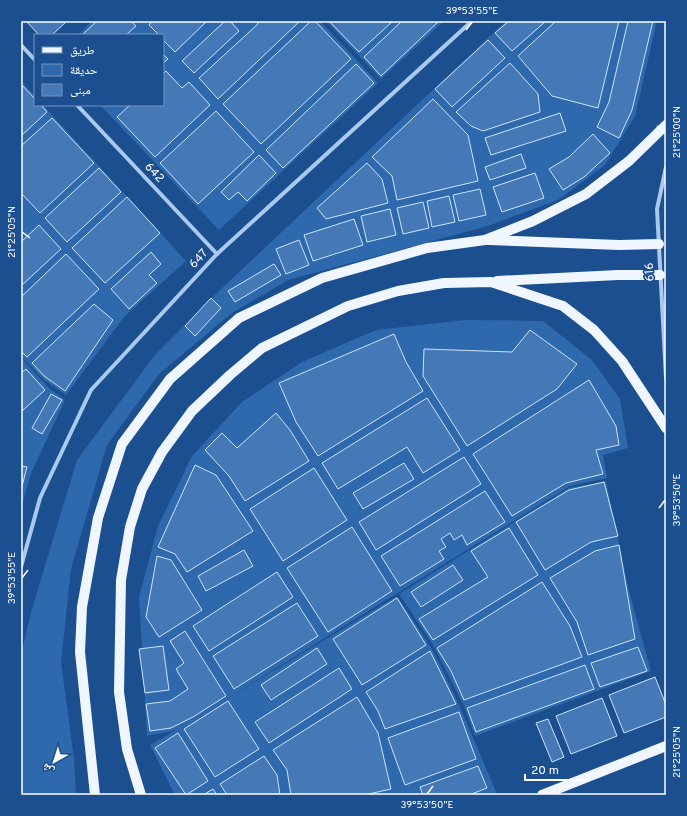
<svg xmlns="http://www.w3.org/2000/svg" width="687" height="816" viewBox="0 0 687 816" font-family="Overpass,'Noto Naskh Arabic',sans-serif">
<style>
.green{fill:#2e69ad}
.building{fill:#4478b7;stroke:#cfe3fa}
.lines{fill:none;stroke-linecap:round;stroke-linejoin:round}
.minor{stroke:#a9c9ee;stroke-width:4}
.primary{stroke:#f0f6ff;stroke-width:10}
.ticks{fill:none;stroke:#fff;stroke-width:1.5}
.labels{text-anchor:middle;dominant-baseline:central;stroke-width:3.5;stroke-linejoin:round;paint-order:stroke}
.street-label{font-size:12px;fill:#fff;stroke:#1b4f8f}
.neatline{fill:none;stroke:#fff;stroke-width:1.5}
.ticks-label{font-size:10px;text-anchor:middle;fill:#fff}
</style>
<rect width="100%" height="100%" fill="#1b4f8f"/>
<g class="green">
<polygon points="92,21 320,21 378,83 219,230 100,105 163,105 163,35 78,35"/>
<polygon points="326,21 444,21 381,79"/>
<polygon points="506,21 657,21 635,116 605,165 558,200 488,226 288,280 232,313 159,374 107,445 71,569 61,662 74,759 76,795 21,795 21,656 31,612 77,460 154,356 220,290"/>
<polygon points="21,81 35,96 35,105 43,105 186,261 124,317 66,395 43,379 21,356"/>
<polygon points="465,320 543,321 592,360 620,399 628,448 603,455 607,478 570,486 212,708 397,596 434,652 460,707 497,794 175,795 150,745 176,730 147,736 139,597 158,526 192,456 242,402 302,362 376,330"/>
<polygon points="21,358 50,389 65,400 32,471 21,507"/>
<polygon points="606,481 629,591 651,671 475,736 463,704 433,645 399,594 569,488"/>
</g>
<g class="building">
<polygon points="26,21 67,21 52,35 39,35"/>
<polygon points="97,21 131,21 136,26 126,35 82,35"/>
<polygon points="152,21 207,21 175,52 163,40 163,35 159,35 149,25"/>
<polygon points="225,21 230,21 239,31 194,73 182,61"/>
<polygon points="256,21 300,21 218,99 199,78 258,24"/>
<polygon points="311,21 315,21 351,59 261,144 223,104"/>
<polygon points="329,21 393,21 359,52"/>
<polygon points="402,21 439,21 381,76 364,57"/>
<polygon points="509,21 546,21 512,51 495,33"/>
<polygon points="556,21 619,21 598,108 552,96 518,56"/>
<polygon points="628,21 653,21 632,110 619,138 597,127 609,102"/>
<polygon points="488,40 505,58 452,107 435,89"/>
<polygon points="163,54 168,59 163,63"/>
<polygon points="510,63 538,94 540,112 483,131 471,126 456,112"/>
<polygon points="356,64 374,83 283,168 266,150"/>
<polygon points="166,71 182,88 189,82 210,105 155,157 117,117 130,105 163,105 163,74"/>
<polygon points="21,84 35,99 35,105 41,105 47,112 21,136"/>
<polygon points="433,99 468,135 478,181 397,200 392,176 372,157"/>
<polygon points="216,111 254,152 198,204 160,163"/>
<polygon points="560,113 566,131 491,155 485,138"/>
<polygon points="52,118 94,163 40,213 21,193 21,146"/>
<polygon points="593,134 610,153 584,177 563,190 549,169 569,157"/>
<polygon points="521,154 526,168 490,180 485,167"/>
<polygon points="259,155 276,173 247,201 238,192 229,200 221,192"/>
<polygon points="367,163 382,179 388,203 326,219 317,208"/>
<polygon points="99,168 121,192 67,242 45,218"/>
<polygon points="535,173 544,198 502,212 493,187"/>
<polygon points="480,189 486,215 459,221 453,195"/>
<polygon points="449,196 455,222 432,227 427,201"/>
<polygon points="127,197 160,233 105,283 72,248"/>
<polygon points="423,202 429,228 403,234 397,208"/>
<polygon points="390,209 396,235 367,242 361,216"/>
<polygon points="354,219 363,245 313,261 304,235"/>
<polygon points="39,225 61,249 21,286 21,242"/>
<polygon points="299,240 309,265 286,274 276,249"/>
<polygon points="151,252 161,264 149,275 157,283 129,309 111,289"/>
<polygon points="66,254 99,289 27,357 21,351 21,297"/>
<polygon points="274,264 281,275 235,302 228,291"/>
<polygon points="211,298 221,308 195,336 185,326"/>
<polygon points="94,304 113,320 65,391 44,376 32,363"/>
<polygon points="530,330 577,364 557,389 467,446 423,376 424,349 512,352"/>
<polygon points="394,334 406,362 423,391 318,456 296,422 279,383"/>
<polygon points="26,369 45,390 21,412 21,373"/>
<polygon points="589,380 616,426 619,445 596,450 603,474 566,483 512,516 473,454"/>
<polygon points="51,394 62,400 42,434 32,428"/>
<polygon points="427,398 460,450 423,473 407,447 338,489 322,463"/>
<polygon points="276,413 290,430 309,461 245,501 229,476 205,450 222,433 237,448"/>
<polygon points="464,457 481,484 376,550 359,522"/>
<polygon points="404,463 414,479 363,509 353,493"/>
<polygon points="195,465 216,475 253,531 187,572 175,554 158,547"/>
<polygon points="21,466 27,467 21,490"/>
<polygon points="314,468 347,520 283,561 250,509"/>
<polygon points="604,482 618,536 591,542 545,570 516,522 569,490"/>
<polygon points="485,491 505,522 467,545 462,535 454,540 450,533 441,539 446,547 439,551 444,559 400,586 381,556"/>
<polygon points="352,527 392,591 328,632 287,568"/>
<polygon points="509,528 538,575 433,640 419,619 488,577 471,551"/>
<polygon points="619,545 635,639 588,655 577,622 550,578 595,551"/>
<polygon points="244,550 253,566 206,591 198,576"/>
<polygon points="157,556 171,560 202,610 159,637 146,617"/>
<polygon points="453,565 463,580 421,607 411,592"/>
<polygon points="277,572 293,597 209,651 193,626"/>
<polygon points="542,582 570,626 582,657 464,700 451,671 437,648"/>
<polygon points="397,598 426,645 362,685 333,639"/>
<polygon points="297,603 318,636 234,689 213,656"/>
<polygon points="185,631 226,696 193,717 171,728 150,731 146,704 170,701 188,689 176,669 184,663 170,641"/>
<polygon points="163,646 169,690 145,693 139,649"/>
<polygon points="638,647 647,671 600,687 591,663"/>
<polygon points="317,648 327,664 271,700 261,685"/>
<polygon points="430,651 456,704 385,729 378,711 366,692"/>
<polygon points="585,665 594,689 476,732 467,708"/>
<polygon points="339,668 352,689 269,743 255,722"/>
<polygon points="655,677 666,705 666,717 624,733 609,695"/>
<polygon points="357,697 378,733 391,789 364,795 291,795 287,770 273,750"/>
<polygon points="602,698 617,736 571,754 556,716"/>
<polygon points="228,701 259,749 215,777 184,729"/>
<polygon points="459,712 476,759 405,785 388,738"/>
<polygon points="548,719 564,757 552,762 536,723"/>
<polygon points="178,733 208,781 186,795 155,748"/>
<polygon points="264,756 277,775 280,795 227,795 220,784"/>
<polygon points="478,766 487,788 469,795 423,795 420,787"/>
<polygon points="213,789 217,795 203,795"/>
</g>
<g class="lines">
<g class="minor">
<polyline points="21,45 35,60"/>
<polyline points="77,105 217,254"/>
<polyline points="666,167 657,209 666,378"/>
<polyline points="21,567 40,498 91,390 217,254 472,21"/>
</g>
<g class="primary">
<polyline points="489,240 619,245 659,244"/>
<polyline points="497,281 618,275 660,275"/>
<polyline points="95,795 80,652 82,607 98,518 122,444 170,379 239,318 322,278 427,248 485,240 533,221 586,194 629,161 666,125"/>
<polyline points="141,795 127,749 119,692 121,580 130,527 142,489 162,452 192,411 230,375 262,348 348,306 398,291 444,283 491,282 563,306 594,330 622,361 666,428"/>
<polyline points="542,795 666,746"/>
</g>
</g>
<path class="ticks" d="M466,30L472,22M657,126L665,132M22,232L30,238M659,508L665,500M22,578L28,570M657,746L665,752M427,794L433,786"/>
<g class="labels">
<g class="street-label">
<text transform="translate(154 173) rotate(47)">642</text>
<text transform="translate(199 259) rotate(-47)">647</text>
<text transform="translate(650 272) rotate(-93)">616</text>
</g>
</g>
<rect width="687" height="816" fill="none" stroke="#1b4f8f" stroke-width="44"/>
<rect x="34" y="34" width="130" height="72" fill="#1b4f8f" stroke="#7695bc"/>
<rect x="42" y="47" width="20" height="6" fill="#f0f6ff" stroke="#7695bc"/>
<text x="70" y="54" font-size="12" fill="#ffffff">طريق</text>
<rect x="42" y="64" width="20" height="12" fill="#2e69ad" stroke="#7695bc"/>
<text x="70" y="74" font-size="12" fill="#ffffff">حديقة</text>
<rect x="42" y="84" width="20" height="12" fill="#4478b7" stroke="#7695bc"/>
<text x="70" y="94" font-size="12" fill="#ffffff">مبنى</text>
<g transform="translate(54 762) rotate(219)" stroke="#1b4f8f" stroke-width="3" paint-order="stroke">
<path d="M0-3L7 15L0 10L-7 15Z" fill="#ffffff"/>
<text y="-6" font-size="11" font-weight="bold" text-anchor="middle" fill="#ffffff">ش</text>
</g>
<path d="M525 774v6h63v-6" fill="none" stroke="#ffffff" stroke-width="2"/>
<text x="531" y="774" font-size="12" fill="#ffffff" stroke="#1b4f8f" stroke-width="3" paint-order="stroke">20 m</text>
<rect x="22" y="22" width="643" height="772" class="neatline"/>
<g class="ticks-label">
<text x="472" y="14">39°53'55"E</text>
<text transform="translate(676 132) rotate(-90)" y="4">21°25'00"N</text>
<text transform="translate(11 232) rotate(-90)" y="4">21°25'05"N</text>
<text transform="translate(676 500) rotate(-90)" y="4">39°53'50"E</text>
<text transform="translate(11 578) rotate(-90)" y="4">39°53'55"E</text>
<text transform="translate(676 752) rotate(-90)" y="4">21°25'05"N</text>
<text x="427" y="808">39°53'50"E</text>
</g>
</svg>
